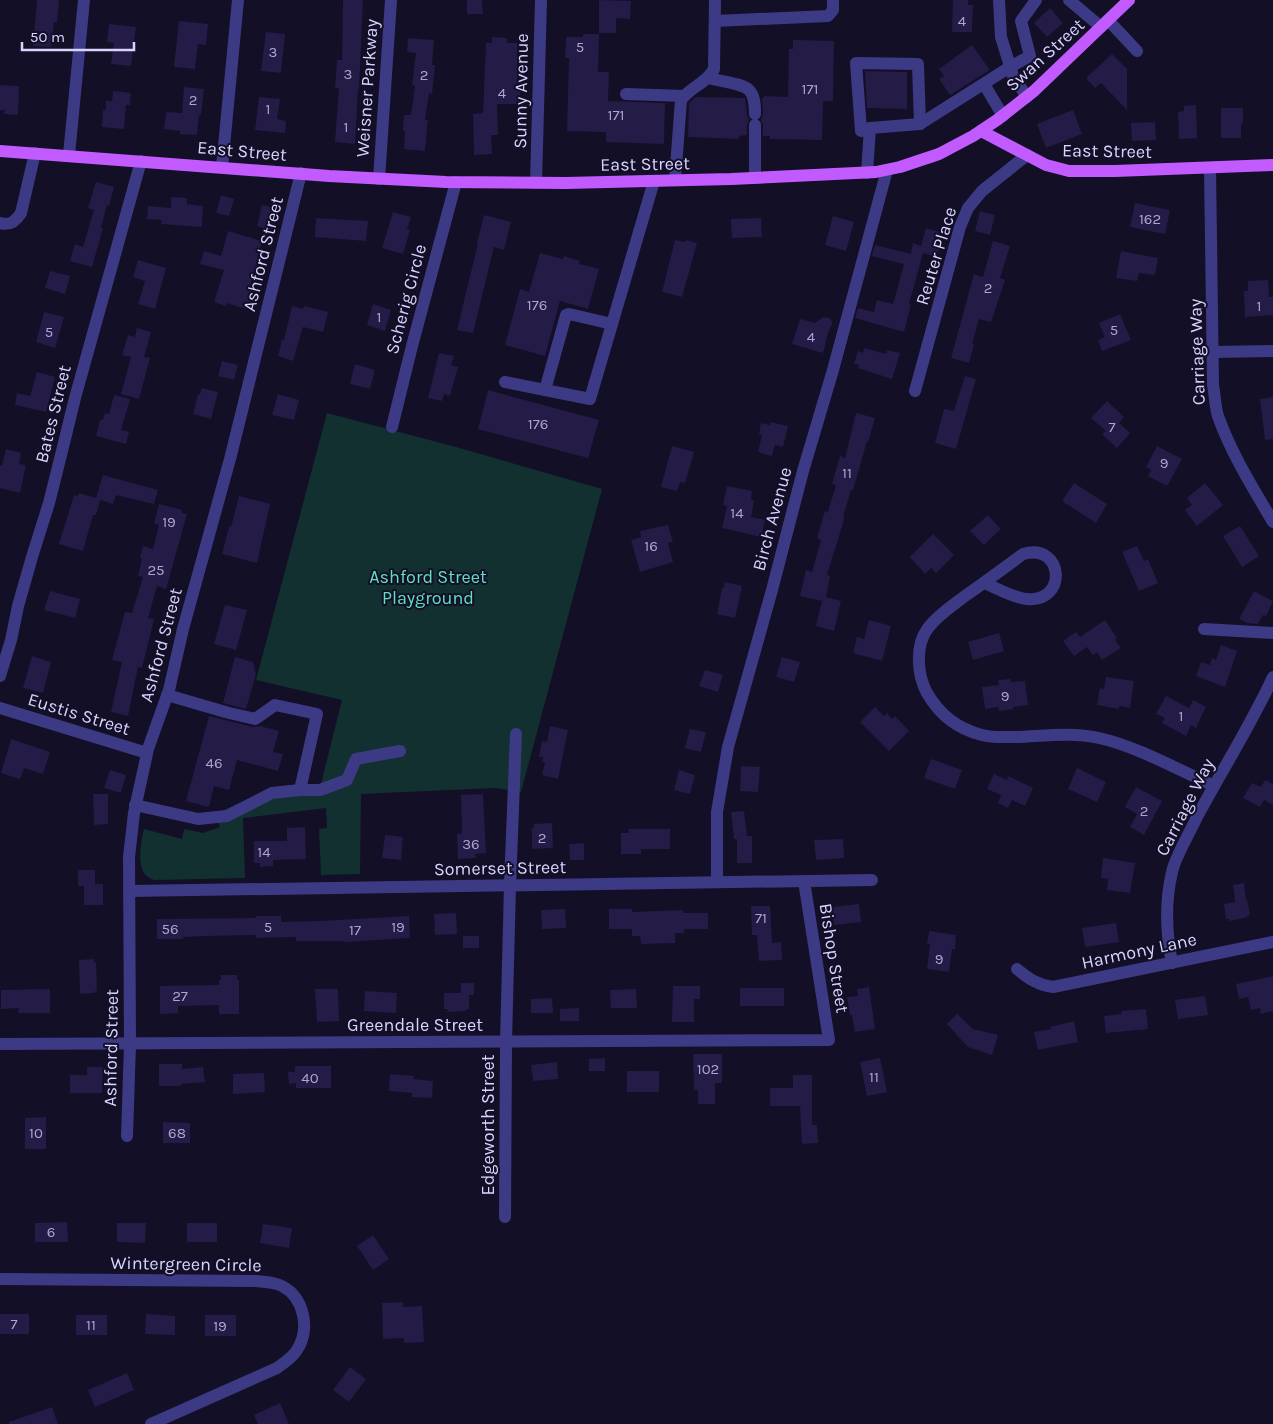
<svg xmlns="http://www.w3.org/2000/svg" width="1273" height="1424" viewBox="0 0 1273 1424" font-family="Karla,sans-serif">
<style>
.green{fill:#12302f}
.building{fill:#241b47}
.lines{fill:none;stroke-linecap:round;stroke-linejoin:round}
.minor{stroke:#3d3a85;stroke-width:12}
.major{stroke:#c25bff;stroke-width:12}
.labels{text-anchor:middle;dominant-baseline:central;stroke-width:4;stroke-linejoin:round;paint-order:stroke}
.number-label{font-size:15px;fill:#aca6d1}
.street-label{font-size:18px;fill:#d9d4ff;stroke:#130f26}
.park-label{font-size:18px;fill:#5fe0c0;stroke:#130f26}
</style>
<rect width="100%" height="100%" fill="#130f26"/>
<path class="green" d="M327,413L456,447L602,489L521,792L495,788L361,794L360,874L321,875L319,829L327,828L326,808L243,818L245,878L154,880C152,879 149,878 147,876C136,867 141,841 144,829L182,839L184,829L203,833L220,827L215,814L269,790L321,784L342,700L256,680Z"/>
<g class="building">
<polygon points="37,0 59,0 57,22 54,22 51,47 33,46"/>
<polygon points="343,0 363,0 359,89 358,89 355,144 335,142 339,88 335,88 337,60 342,60"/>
<polygon points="467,0 482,0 483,14 467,14"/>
<polygon points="599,0 631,1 630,19 616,18 616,33 599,33"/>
<polygon points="953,0 968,0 968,5 973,5 972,32 952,32"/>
<polygon points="1050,8 1063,23 1047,37 1034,23"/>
<polygon points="179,21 208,24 206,45 198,44 195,69 174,67"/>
<polygon points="109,24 136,27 131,66 111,64 114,43 107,42"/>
<polygon points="266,32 285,34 281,73 261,71"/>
<polygon points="583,34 599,34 598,72 609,72 608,101 665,103 664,144 606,142 606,132 567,131 569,58 565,58 566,37 583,37"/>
<polygon points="492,37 507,38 507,43 517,43 517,83 520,83 520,104 497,104 498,135 491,135 492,154 474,155 473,114 483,113 486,43 492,43"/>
<polygon points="408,38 434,40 432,65 435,65 432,94 429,93 425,120 428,120 425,151 404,149 405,131 403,131 404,115 411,115 415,86 412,85 416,53 407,52"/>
<polygon points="793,40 834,41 833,101 823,101 822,140 770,139 770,136 763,136 763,125 761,120 763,114 762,98 764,98 764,96 788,97 789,49 793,49"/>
<polygon points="972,45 990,70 950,95 939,79 944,76 939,69"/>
<polygon points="1112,54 1127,69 1127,110 1101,83 1095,88 1086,78"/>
<polygon points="865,71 907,72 907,109 867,108"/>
<polygon points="0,85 19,86 18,115 4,114 5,110 0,110"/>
<polygon points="184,87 204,89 201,115 199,115 197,135 180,134 180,131 164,129 166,112 182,113"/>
<polygon points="113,91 131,93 130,105 126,105 124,129 102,127 103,110 106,110 106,101 112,101"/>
<polygon points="259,97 280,99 277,119 286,121 285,133 255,130"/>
<polygon points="696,97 745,98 747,115 749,120 747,125 747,135 739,136 739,139 688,137 689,103"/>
<polygon points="1196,105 1197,138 1179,139 1178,112 1184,111 1184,106"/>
<polygon points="1221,108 1243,108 1243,123 1241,124 1241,138 1221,138"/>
<polygon points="1073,110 1082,134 1046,148 1037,124"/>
<polygon points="1155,122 1156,140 1132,141 1131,123"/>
<polygon points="96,182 114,187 109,206 107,205 101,227 103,228 92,267 70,261 75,244 83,247 94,210 88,208"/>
<polygon points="221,195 234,199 229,216 216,213"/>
<polygon points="171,197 187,198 187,204 203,206 202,227 161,224 162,220 147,219 148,206 171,208"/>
<polygon points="1135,203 1170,210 1165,234 1130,227"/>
<polygon points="262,205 278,209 272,231 257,226"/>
<polygon points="980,211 995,215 990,235 975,231"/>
<polygon points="393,212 411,217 407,229 410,230 403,254 382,248"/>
<polygon points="484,215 511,222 504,250 494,247 473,333 457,330 478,243 477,243"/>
<polygon points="833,216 854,222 846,251 825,245"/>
<polygon points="316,218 368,221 366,241 315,237"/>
<polygon points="761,218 762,237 732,238 731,219"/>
<polygon points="926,228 944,233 937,257 923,253 909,304 911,305 904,332 855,318 858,308 874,312 877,300 893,304 904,264 872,256 875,245 911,254 913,243 921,246"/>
<polygon points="228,231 262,241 249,291 254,293 249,310 226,303 226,306 214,302 224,270 200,264 204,251 221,256"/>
<polygon points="675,240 685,242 686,240 697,243 682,297 662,292"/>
<polygon points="993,241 1010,246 1000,278 1005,280 991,322 979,319 972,344 974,345 969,363 951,358 974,274 983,277"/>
<polygon points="1121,251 1158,258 1155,275 1139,273 1137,281 1116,278"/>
<polygon points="540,253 563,259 564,256 580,261 579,264 599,269 588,309 560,301 545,356 505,345 520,289 529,292"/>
<polygon points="138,260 166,268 155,309 138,304 145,281 133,277"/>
<polygon points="50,271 70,276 65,294 45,288"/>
<polygon points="1268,280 1269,297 1273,297 1273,315 1245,317 1244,291 1248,291 1248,281"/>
<polygon points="373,304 391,310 385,331 367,325"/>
<polygon points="292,306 303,309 304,306 328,312 323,332 303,327 293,361 278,356 282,340 284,340"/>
<polygon points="44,312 64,317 55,348 36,342"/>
<polygon points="1120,314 1131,340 1102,351 1098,340 1105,337 1099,323"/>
<polygon points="823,317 830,318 832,322 832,325 829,330 823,353 792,344 800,319 815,323"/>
<polygon points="137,328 151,332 144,357 150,358 139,399 121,394 131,357 122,355 128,335 135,337"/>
<polygon points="864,348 886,354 887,350 900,353 892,379 858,368 859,365 854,364 858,351 863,353"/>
<polygon points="439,353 454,356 451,365 458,367 450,396 444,394 442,401 428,398"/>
<polygon points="222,361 238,365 234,380 218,376"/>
<polygon points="355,364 375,370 370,389 350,384"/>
<polygon points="37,372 55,377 46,412 15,405 17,393 30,396"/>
<polygon points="965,376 976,379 956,449 935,443 944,409 954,411"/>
<polygon points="202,388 218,392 211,419 193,414 198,394 200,394"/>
<polygon points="488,390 599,420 588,458 478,429"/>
<polygon points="278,394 299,400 294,420 272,415"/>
<polygon points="114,395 130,399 121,430 129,432 126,444 96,436 100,420 103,420 105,413 109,414"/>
<polygon points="1273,397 1273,439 1265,440 1260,399"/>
<polygon points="1107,401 1124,417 1119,423 1130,433 1117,448 1102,434 1106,431 1091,418"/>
<polygon points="856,413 875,418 868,442 867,441 853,490 851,490 843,517 844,517 843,523 827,575 830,576 826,597 841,601 834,631 816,626 822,601 800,596 806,570 812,572 821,540 817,538 825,511 828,512 836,485 832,484 840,456 845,458"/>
<polygon points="770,422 788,426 783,447 775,445 772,456 758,452 762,435 759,434 761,423 770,425"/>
<polygon points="672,446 694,452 685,483 680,482 677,491 661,487"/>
<polygon points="1157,446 1182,459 1167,486 1148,476 1151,470 1146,467"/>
<polygon points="6,449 21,453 19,464 26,465 20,493 0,488 0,465 2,466"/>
<polygon points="103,475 158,490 154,504 116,495 113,504 100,500 96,515 93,515 83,551 59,544 74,495 78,496 79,493 96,498"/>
<polygon points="1074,483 1107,504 1096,523 1062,501"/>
<polygon points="1205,483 1223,505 1197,526 1185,510 1192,505 1187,498"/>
<polygon points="727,486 752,491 751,500 754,500 751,517 765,520 761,537 722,528 727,506 723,505"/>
<polygon points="239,496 270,504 257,563 222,554 229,527 231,527"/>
<polygon points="159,504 182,510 182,513 187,514 166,589 157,586 148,618 154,619 142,668 138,667 128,716 111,712 122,662 112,660 125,612 132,613 143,577 138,576 142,559 140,558 143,546 153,549 159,525 154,523"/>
<polygon points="988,515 1001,529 984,545 970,531"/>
<polygon points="668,525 673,542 668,543 673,562 640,572 631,540 641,537 640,531"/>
<polygon points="1240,526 1259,556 1242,567 1223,536"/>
<polygon points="933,534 954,555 936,573 931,568 925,574 910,557"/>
<polygon points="1137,546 1144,561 1148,559 1158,583 1139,591 1122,552"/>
<polygon points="725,582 742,586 735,618 717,614 722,588 724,588"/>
<polygon points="50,591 80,599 75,618 44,610"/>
<polygon points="1254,591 1273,601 1266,616 1263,615 1258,624 1247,623 1239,619"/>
<polygon points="225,605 247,610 236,650 214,644"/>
<polygon points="869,620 891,626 882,661 853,653 857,637 864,639"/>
<polygon points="1105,620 1117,638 1115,640 1121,648 1102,660 1097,652 1093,655 1087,647 1074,656 1063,641 1076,632 1080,637"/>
<polygon points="999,633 1004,651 973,660 968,642"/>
<polygon points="1221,645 1237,651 1225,687 1196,676 1201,662 1210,665 1212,658 1216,660"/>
<polygon points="32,656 51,662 43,693 23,688"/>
<polygon points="235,657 253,662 256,674 246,709 223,703"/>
<polygon points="782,657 800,662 794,682 776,677"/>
<polygon points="705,670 723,675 718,692 699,686"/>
<polygon points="1106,677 1134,681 1130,708 1119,706 1119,709 1097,705 1100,688 1104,689"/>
<polygon points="1010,679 1011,682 1025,681 1028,705 1013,707 1013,709 999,711 998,707 985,709 982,687 999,685 998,680"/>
<polygon points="1166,696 1189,708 1193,700 1206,707 1196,728 1191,725 1186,736 1162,723 1165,718 1156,714"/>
<polygon points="875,707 884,716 887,713 892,719 895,716 909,731 889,751 860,722"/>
<polygon points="209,716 253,727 260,726 279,731 273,752 283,754 278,771 237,760 229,790 214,786 209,807 186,801"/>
<polygon points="550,726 568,730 558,779 542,775 545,762 542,762 543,757 539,757 542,741 547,742"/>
<polygon points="690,729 706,732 701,752 685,748"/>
<polygon points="11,739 50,752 43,774 24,768 20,779 1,773"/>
<polygon points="931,759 962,770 955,789 924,778"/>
<polygon points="741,766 760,767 758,792 740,791"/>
<polygon points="1077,768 1106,782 1097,802 1068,789"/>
<polygon points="110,770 126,775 121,793 104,788"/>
<polygon points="679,770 695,775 690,794 674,790"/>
<polygon points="994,774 1007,780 1008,776 1033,788 1025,806 1012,800 1008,808 998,803 1001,795 987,789"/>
<polygon points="1265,780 1273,784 1273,805 1264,800 1260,807 1243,798 1252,783 1261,787"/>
<polygon points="1136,787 1162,801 1144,835 1130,827 1137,814 1125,807"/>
<polygon points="93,794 108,794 108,824 94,825"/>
<polygon points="483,794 486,853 475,854 476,858 458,859 457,834 462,834 461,795"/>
<polygon points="744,811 747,836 752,836 752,863 737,863 737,839 734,839 731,812"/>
<polygon points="552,823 553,848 532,849 532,828 534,828 534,824"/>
<polygon points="305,827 306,859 273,860 273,866 260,867 260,863 254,863 254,841 287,841 287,828"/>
<polygon points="628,829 670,829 670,849 641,849 641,854 621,854 621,833 629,833"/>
<polygon points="385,835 403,837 401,860 382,858"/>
<polygon points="843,839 844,858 816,860 814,840"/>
<polygon points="584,843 584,860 570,860 569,844"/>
<polygon points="1103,858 1135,863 1130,893 1107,890 1108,879 1101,878"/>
<polygon points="78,870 95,870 95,884 103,884 103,905 84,905 84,886 78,886"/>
<polygon points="1244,883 1246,900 1247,900 1250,915 1247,915 1248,917 1229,921 1229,919 1226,919 1224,904 1235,902 1233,885"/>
<polygon points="859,904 861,922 834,925 832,907"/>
<polygon points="751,906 770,906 772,943 781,942 782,960 759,961 757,935 752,935"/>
<polygon points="565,909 566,928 542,929 541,910"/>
<polygon points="609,909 632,909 632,912 683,910 683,913 708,913 708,929 684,929 684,933 675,933 675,943 641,944 640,936 632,936 632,929 609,929"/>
<polygon points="456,913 457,934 435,935 434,914"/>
<polygon points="256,916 281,916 281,922 319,921 409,916 410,938 344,942 344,941 296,941 296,937 256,938 256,935 207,936 183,937 183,939 157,939 157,919 256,918"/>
<polygon points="1116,923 1119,942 1085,947 1082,928"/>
<polygon points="929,931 956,935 955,949 952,949 949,972 927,969 930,944 927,944"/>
<rect x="463" y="936" width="16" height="12"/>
<polygon points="94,959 94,963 96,962 97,991 95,991 95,993 80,994 79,960"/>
<polygon points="221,975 237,975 237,980 239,980 239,1014 219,1014 219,1005 178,1006 178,1013 160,1014 160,986 219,985 219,980 221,980"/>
<polygon points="1273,976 1273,1011 1261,1014 1260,1008 1251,1010 1248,997 1239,999 1236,984"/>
<polygon points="461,983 474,983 474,995 469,995 469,1009 466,1009 466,1011 447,1012 448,1009 444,1009 444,993 461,993"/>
<polygon points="673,986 700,986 700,999 694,999 694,1022 672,1022"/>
<polygon points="869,987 875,1029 855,1032 852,1015 850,1015 847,997 858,996 857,989"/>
<rect x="740" y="988" width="44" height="18"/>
<polygon points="50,989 50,1013 18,1013 19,1008 1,1009 1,990"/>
<polygon points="315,989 338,989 339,1021 317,1022"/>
<polygon points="636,989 637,1008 611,1008 610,990"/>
<polygon points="365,991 397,993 396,1013 364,1011"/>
<polygon points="1205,996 1208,1015 1178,1019 1175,1000"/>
<polygon points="552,998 553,1013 531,1013 531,999"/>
<polygon points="579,1008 579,1021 560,1021 560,1009"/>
<polygon points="1146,1009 1148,1029 1106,1033 1104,1016 1122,1014 1121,1011"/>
<polygon points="957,1014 973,1029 998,1035 992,1055 968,1047 947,1024"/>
<polygon points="1074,1021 1078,1042 1038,1050 1034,1032 1051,1029 1050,1027"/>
<polygon points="693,1054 722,1054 722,1083 715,1083 715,1104 698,1104 698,1090 694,1090"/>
<polygon points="605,1058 605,1071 589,1071 589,1059"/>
<polygon points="880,1058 887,1092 867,1096 860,1062"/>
<polygon points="557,1062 558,1079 533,1081 531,1065"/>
<polygon points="159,1064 182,1064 182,1069 203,1067 205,1082 182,1084 181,1086 159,1086"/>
<polygon points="295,1066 331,1066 331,1088 296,1088 296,1083 289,1084 288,1072 295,1072"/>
<polygon points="87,1067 103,1067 102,1093 70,1093 70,1075 87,1075"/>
<rect x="627" y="1071" width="32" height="21"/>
<polygon points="264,1073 265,1092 233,1094 233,1074"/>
<polygon points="390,1074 414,1076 413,1079 433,1081 432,1098 412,1097 412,1093 389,1091"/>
<polygon points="793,1075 812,1075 812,1125 817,1125 818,1143 802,1144 800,1106 770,1106 770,1088 793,1088"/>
<polygon points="46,1117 46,1149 25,1149 25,1118"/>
<polygon points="163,1122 190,1123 190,1143 163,1143"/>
<polygon points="67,1222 68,1242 35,1242 35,1223"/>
<polygon points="117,1223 146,1223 145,1243 117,1242"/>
<rect x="187" y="1223" width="30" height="19"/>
<polygon points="263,1224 292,1228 289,1248 260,1243"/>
<polygon points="373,1235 389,1259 373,1270 357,1246"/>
<polygon points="403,1302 403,1307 422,1306 424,1342 404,1343 404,1338 383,1339 382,1303"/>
<rect x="0" y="1314" width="29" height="20"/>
<polygon points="146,1314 175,1316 175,1335 145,1334"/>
<rect x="76" y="1315" width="31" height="20"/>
<rect x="205" y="1315" width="31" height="21"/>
<polygon points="350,1367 366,1379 349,1402 333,1390"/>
<polygon points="127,1373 134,1390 95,1407 88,1390"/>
<polygon points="280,1403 289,1424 258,1424 254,1415"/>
<polygon points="52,1407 58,1424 9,1424 9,1422"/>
</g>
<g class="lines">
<g class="minor">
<polyline points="999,0 1001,37 1013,76 1027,97"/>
<polyline points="1069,0 1101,27"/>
<polyline points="1108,20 1137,51"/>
<polyline points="715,21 828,16 833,10 833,0"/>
<path d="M709,78C718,81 742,83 749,90C755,96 755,106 755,114"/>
<polyline points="984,84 1003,116"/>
<polyline points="626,94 684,96"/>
<polyline points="920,124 1010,67 1030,56 1021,21 1036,0"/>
<polyline points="69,155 84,0"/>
<polyline points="222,167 238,0"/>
<path d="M1210,168L1213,385C1215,395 1215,407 1218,416C1231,453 1253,488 1273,522"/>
<polyline points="867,173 870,128 920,124 918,64 856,63 861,131 870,128"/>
<polyline points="755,178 755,125"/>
<polyline points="379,179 391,0"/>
<path d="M675,180L681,100C692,85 705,85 714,69L715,0"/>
<polyline points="536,183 541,0"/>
<path d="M0,223C10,226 16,221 21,213L35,153"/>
<polyline points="1213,352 1273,351"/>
<polyline points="505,382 590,399 654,181"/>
<polyline points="545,390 566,315 569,314 612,324"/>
<polyline points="915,391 960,227 968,208 982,191 1027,155"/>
<polyline points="392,427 412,346 456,182"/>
<path d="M984,583C997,588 1013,598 1027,599C1068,603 1064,542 1023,554C1004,568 985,582 965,596C952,606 938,615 928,628C915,645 917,675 927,693C939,714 958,729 982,735C992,738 1005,737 1016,737C1044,736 1071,732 1099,738C1136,746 1179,770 1214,786"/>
<polyline points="1204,629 1273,633"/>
<polyline points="0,676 11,640 18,606 32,557 49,503 61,455 75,398 141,161"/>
<polyline points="167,695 229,713 255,719 275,705 317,714 300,790"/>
<polyline points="0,708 147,753"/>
<polyline points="135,805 198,819 227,816 272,793 300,790 320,790 347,780 356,759 400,751"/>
<polyline points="717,882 717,812 728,747 772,590 803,471 833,370 887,170"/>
<polyline points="129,891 872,880"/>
<path d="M1172,963C1166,933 1165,902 1172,872C1175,857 1190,832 1197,817C1222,770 1251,725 1273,677"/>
<path d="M1017,969C1029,979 1038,985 1053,987L1273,942"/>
<polyline points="0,1044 829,1040 804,881"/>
<polyline points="127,1136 130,1044 129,857 134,813 148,749 169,690 183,629 230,459 301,173"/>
<polyline points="505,1217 506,1042 510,885 516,734"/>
<path d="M0,1279L256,1281C265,1282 274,1282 282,1286C305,1298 310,1330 297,1350C292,1358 284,1363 277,1368L151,1424"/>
</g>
<g class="major">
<polyline points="981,131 1046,165 1069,171 1115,171 1273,165"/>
<polyline points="0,151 329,176 446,182 566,183 731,179 876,172 900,167 939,154 973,136 997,120 1034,91 1129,0"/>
</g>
</g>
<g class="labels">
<g class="number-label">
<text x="962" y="21">4</text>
<text x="580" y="47">5</text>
<text x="273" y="52">3</text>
<text x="348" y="74">3</text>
<text x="424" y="75">2</text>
<text x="810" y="89">171</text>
<text x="502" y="93">4</text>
<text x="193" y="100">2</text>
<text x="268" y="109">1</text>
<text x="616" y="115">171</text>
<text x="346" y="127">1</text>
<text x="1150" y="219">162</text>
<text x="988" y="288">2</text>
<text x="537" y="305">176</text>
<text x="1259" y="306">1</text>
<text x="379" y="317">1</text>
<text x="1114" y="330">5</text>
<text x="49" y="332">5</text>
<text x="811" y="337">4</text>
<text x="538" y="424">176</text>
<text x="1112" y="427">7</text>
<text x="1164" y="463">9</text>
<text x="847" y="473">11</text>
<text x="737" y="513">14</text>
<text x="169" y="522">19</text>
<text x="651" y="546">16</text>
<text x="156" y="570">25</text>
<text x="1005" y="696">9</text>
<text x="1181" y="716">1</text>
<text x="214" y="763">46</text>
<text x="1144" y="811">2</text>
<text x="542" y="838">2</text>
<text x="471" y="844">36</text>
<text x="264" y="852">14</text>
<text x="761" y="918">71</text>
<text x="268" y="927">5</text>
<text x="398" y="927">19</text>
<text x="170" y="929">56</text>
<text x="355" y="930">17</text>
<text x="939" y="959">9</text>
<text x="180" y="996">27</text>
<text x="708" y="1069">102</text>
<text x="874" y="1077">11</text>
<text x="310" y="1078">40</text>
<text x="36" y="1133">10</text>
<text x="177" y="1133">68</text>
<text x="51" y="1232">6</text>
<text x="14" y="1324">7</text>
<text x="91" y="1325">11</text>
<text x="220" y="1326">19</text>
</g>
<g class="street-label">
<text transform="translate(1045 55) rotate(-42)">Swan Street</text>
<text transform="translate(367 88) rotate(-86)">Weisner Parkway</text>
<text transform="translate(521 91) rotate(-89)">Sunny Avenue</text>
<text transform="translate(242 151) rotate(5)">East Street</text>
<text transform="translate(1107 151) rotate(1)">East Street</text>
<text transform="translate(645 164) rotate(-1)">East Street</text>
<text transform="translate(263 254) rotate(-76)">Ashford Street</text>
<text transform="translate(936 256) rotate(-73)">Reuter Place</text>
<text transform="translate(406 299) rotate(-75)">Scherig Circle</text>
<text transform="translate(1197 352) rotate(-92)">Carriage Way</text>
<text transform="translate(53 414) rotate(-76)">Bates Street</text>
<text transform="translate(772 519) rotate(-75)">Birch Avenue</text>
<text transform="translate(161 645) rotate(-75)">Ashford Street</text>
<text transform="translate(79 714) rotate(17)">Eustis Street</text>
<text transform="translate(1185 807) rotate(-63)">Carriage Way</text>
<text transform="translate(500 868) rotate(-1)">Somerset Street</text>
<text transform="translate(1139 951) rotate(-12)">Harmony Lane</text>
<text transform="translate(834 958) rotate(81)">Bishop Street</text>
<text x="415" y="1025">Greendale Street</text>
<text transform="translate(111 1048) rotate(-89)">Ashford Street</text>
<text transform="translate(488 1125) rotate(-90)">Edgeworth Street</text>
<text transform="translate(186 1264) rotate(1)">Wintergreen Circle</text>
</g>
<g class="park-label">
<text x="428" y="577">Ashford Street<tspan x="428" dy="21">Playground</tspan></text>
</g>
</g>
<path d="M22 42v8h112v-8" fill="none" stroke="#d9d4ff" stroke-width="2.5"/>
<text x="30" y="42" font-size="15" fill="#d9d4ff" stroke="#130f26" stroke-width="4" paint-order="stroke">50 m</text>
</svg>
